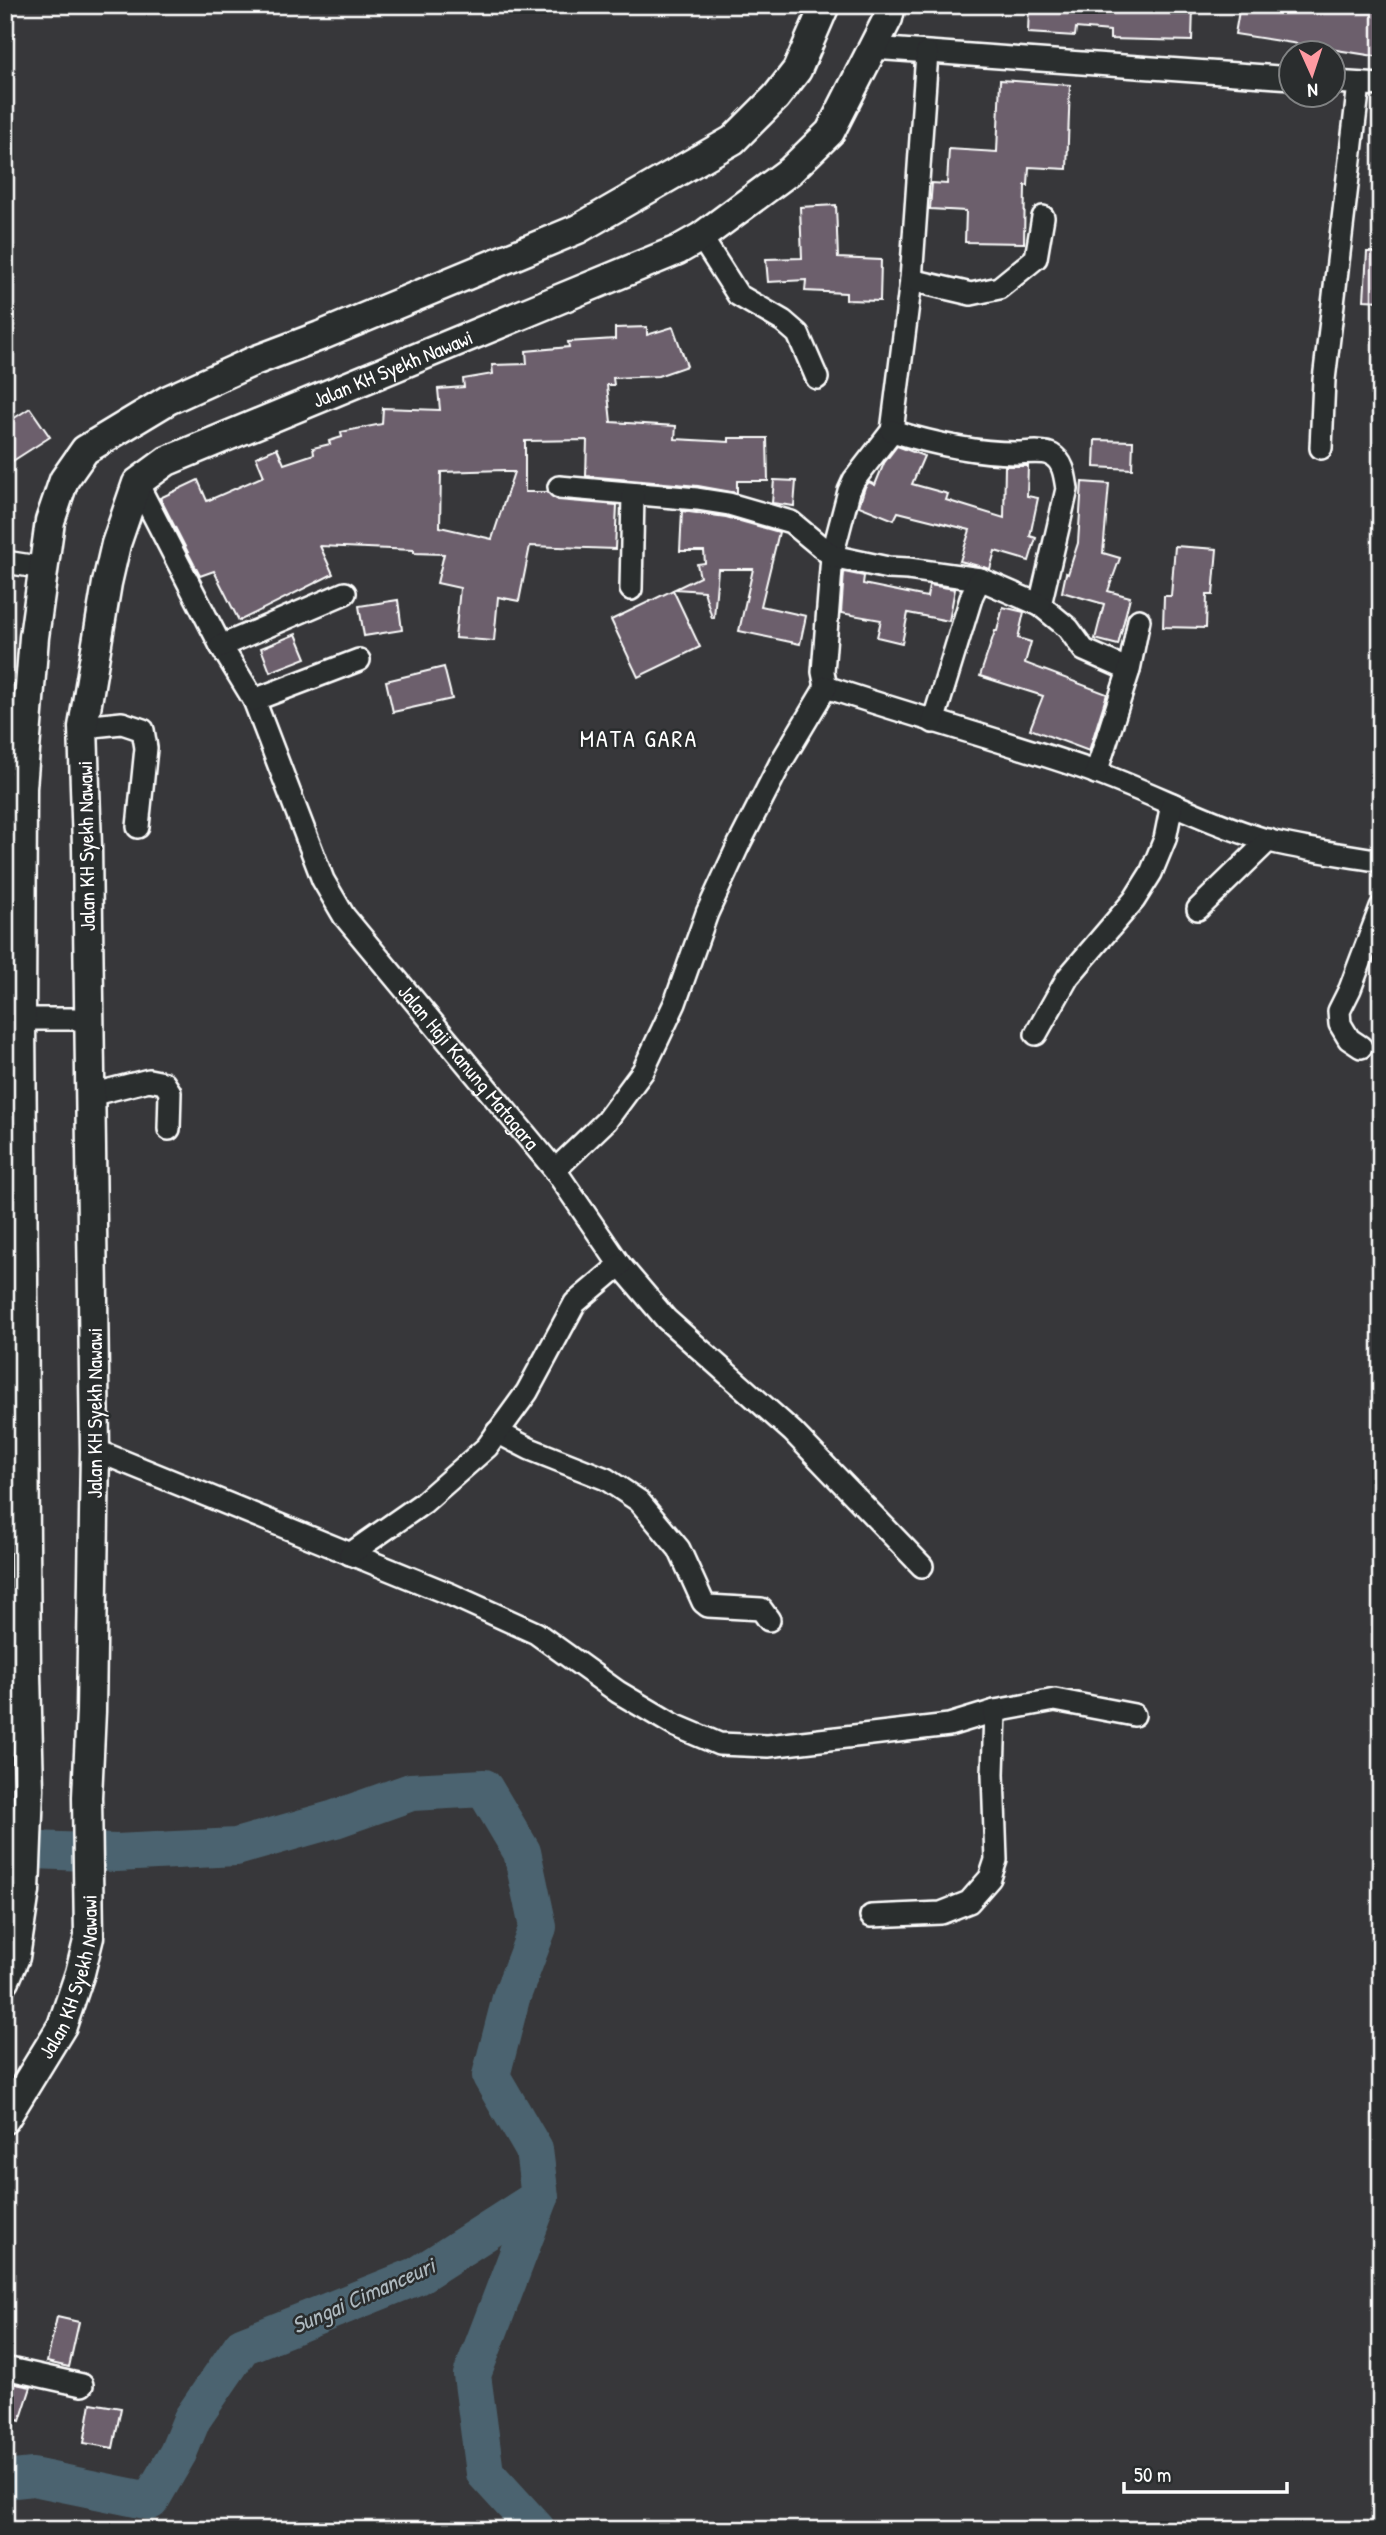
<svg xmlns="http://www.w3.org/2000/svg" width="1386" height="2535" viewBox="0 0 1386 2535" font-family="'Patrick Hand',sans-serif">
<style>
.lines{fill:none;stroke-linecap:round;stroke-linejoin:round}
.river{stroke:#4c6470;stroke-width:38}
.building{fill:#6c5f6c;stroke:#fff;stroke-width:2;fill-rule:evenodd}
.minor-casing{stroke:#fff;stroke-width:26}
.major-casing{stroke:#fff;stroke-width:33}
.minor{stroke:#2a2d2e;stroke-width:21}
.major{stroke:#2a2d2e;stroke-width:28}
.labels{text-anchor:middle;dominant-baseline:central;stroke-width:5;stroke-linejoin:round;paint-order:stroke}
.street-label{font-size:21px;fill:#fff;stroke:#2a2d2e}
.water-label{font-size:23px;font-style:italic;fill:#aeb9bf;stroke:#2a2d2e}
.quarter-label{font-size:24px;letter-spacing:2px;fill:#fff;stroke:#2a2d2e}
</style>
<rect width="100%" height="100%" fill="#37373a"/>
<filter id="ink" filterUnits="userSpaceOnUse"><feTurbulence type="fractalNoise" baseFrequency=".0143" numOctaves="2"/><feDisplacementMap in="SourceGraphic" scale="14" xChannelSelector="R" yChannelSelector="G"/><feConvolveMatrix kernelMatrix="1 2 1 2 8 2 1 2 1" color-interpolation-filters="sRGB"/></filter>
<g filter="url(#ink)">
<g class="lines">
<g class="river">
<polyline points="5,1849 116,1853 236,1847 335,1819 411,1792 484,1788 522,1852 538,1927 511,1998 491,2076 534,2150 540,2197 417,2276 242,2346 192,2419 178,2453 150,2501 33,2477 5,2480"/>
<polyline points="537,2530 485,2473 472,2375 540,2197"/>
</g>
</g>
<g class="building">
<polygon points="1029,5 1193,5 1192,41 1110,39 1110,31 1076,28 1075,36 1028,33"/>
<polygon points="1240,5 1381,5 1381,57 1235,34"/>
<polygon points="1000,80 1070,85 1067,169 1029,167 1028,186 1025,185 1024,243 965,242 966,211 930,209 932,183 947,184 949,149 997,152"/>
<polygon points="836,205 838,258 881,260 880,301 846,300 846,293 805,291 806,280 768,282 766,259 802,258 800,207"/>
<polygon points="1367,252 1381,252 1381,301 1364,300"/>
<path d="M647,327V335L673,327L687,366L658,376L613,378L614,385H607L611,422L676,426L675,439L729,442V438H767L768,481H737V493L698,486L586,476L587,440L525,441V492H547L558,500L617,505L615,549L530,546L519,601L498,597L494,641L455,638L460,588L437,583L444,554L414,553V550L320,546L333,574L239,621L214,571L200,576L160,498L198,480L207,501L264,476L256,457L277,448L284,464L314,454L313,448L330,444L329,441L342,437L341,432L382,424L383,408L440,410L438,389L464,387L463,379L493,374L492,365L527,364L526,351L569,347L568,342L615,339V328ZM504,470V472H514L492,539L440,527L441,472Z"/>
<polygon points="30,408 50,437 5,466 5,424"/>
<polygon points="1095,440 1133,441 1132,469 1094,467"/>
<polygon points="897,446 924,456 912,484 948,494 946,500 1004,518 1005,466 1028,466 1027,496 1038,498 1030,536 1036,538 1029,561 995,551 990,569 960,561 970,530 898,512 894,520 859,506 865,487 869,482 875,485 884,463"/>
<polygon points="774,480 796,481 794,506 772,503"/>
<polygon points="1082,482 1109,484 1103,553 1120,558 1108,591 1130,597 1118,645 1095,639 1104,604 1062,592 1066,573 1068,574 1078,543"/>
<polygon points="682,511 726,517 779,532 761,606 806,616 800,644 739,631 753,569 718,569 714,618 712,618 704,591 675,589 700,577 697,564 705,563 704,551 680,551"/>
<polygon points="1175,546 1217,549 1213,595 1207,595 1206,628 1163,627 1164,596 1171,596"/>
<polygon points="844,572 864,576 863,584 927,597 929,585 955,589 949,621 908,613 902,643 877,637 881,620 841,613"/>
<polygon points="673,590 700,647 638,677 611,620"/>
<polygon points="398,600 402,630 364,636 359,606"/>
<polygon points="1003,607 1024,612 1018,638 1031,642 1025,663 1107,694 1089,751 1030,729 1043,696 980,676 995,631 997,631"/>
<polygon points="296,634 306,658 270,672 261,648"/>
<polygon points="444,667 452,699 393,712 386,681"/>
<polygon points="57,2317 79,2322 69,2367 47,2362"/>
<polygon points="5,2382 31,2387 20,2421 5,2416"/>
<polygon points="91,2403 121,2408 113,2448 84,2443"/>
</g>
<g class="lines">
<defs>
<g id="minor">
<polyline points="873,48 1292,78"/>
<path d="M927,53L911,280L892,431L854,480L849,491L832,556L823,672L826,687C913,716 1002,740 1089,770C1149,791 1205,822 1266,840C1303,850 1343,854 1381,861"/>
<polyline points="1334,82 1381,85"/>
<polyline points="701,237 738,295 783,321 798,334 817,378"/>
<polyline points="911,280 971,294 999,288 1036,258 1043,217"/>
<path d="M892,431C931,443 973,453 1015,453C1025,453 1043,450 1052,455C1064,462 1065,477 1067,489L1040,605L1068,628L1084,650L1129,670"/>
<polyline points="1321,448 1324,380 1359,84"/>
<path id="s1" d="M137,483L221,646L254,700L323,880L344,916L555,1170L620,1265L666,1319L793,1432L922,1566"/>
<polyline points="559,487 697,499 729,504 791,522 832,556 888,568 908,569 980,579"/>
<polyline points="5,562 44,568"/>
<polyline points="631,589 633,495"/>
<polyline points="221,646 345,593"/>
<polyline points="254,700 359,660"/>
<polyline points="933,722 972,595 980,579 1040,605"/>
<polyline points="83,727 122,723 143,730 146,748 138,827"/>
<polyline points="1096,773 1129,670 1139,620"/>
<polyline points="1198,909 1269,840"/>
<polyline points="5,1022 21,1019 88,1019"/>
<polyline points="1036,1034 1068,977 1134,900 1151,873 1165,839 1172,804"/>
<polyline points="1361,1047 1349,1039 1340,1024 1339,1011 1350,989 1381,907"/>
<polyline points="90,1095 149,1080 164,1083 170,1092 169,1129"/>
<polyline points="555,1170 606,1121 643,1071 675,1003 707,913 738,846 780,764 826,687"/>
<polyline points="497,1432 530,1449 606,1479 639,1501 679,1549 703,1602 708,1606 761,1609 769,1620"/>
<polyline points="95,1450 452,1595 536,1633 618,1692 674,1725 719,1744 768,1746 949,1725 995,1711 1055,1700 1134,1715"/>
<polyline points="350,1554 423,1503 487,1447 527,1392 575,1303 620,1265"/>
<polyline points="871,1916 941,1913 969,1902 990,1878 996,1860 993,1774 995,1711"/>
<polyline points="5,2368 82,2385"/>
</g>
<g id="major">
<polyline points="5,1980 15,1957 25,1891 29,1789 26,1674 21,1019 22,788 34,637 50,521 64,480 85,450 168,400 254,361 320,336 578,229 733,140 776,97 797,70 825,5"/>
<path id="s2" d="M5,2119L62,2026L80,1973L89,1937L87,1797L91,1711L95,1450L87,846L83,727L107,583L116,544L137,483L167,461L678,250L701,237L790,171L830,132L888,18L891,5"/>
</g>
</defs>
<use href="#minor" class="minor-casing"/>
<use href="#major" class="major-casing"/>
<use href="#minor" class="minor"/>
<use href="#major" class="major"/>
</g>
</g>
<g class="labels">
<g class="street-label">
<text stroke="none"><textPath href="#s2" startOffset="1944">Jalan KH Syekh Nawawi</textPath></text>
<text transform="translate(86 846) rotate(-91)">Jalan KH Syekh Nawawi</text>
<text stroke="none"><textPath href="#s1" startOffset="677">Jalan Haji Kanung Matagara</textPath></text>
<text transform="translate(94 1413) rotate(-90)">Jalan KH Syekh Nawawi</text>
<text stroke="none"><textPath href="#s2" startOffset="159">Jalan KH Syekh Nawawi</textPath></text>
</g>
<g class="water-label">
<text transform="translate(363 2295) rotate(-24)">Sungai Cimanceuri</text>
</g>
<g class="quarter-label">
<text x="639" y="738">MATA GARA</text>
</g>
</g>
<rect width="1386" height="2535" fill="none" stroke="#2a2d2e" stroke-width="28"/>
<rect x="14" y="14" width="1358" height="2507" fill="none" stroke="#fff" stroke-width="2.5" filter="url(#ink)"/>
<g transform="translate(1312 74) rotate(177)"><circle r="33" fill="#2a2d2e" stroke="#7f8182" stroke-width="2"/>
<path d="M0-5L12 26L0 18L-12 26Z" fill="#ff9aa2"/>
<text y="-10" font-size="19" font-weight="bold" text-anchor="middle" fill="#ffffff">N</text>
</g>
<path d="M1124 2482v10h163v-10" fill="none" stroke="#ffffff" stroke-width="3.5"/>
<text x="1134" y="2482" font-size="21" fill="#ffffff" stroke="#2a2d2e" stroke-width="5" paint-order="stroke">50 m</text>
</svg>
